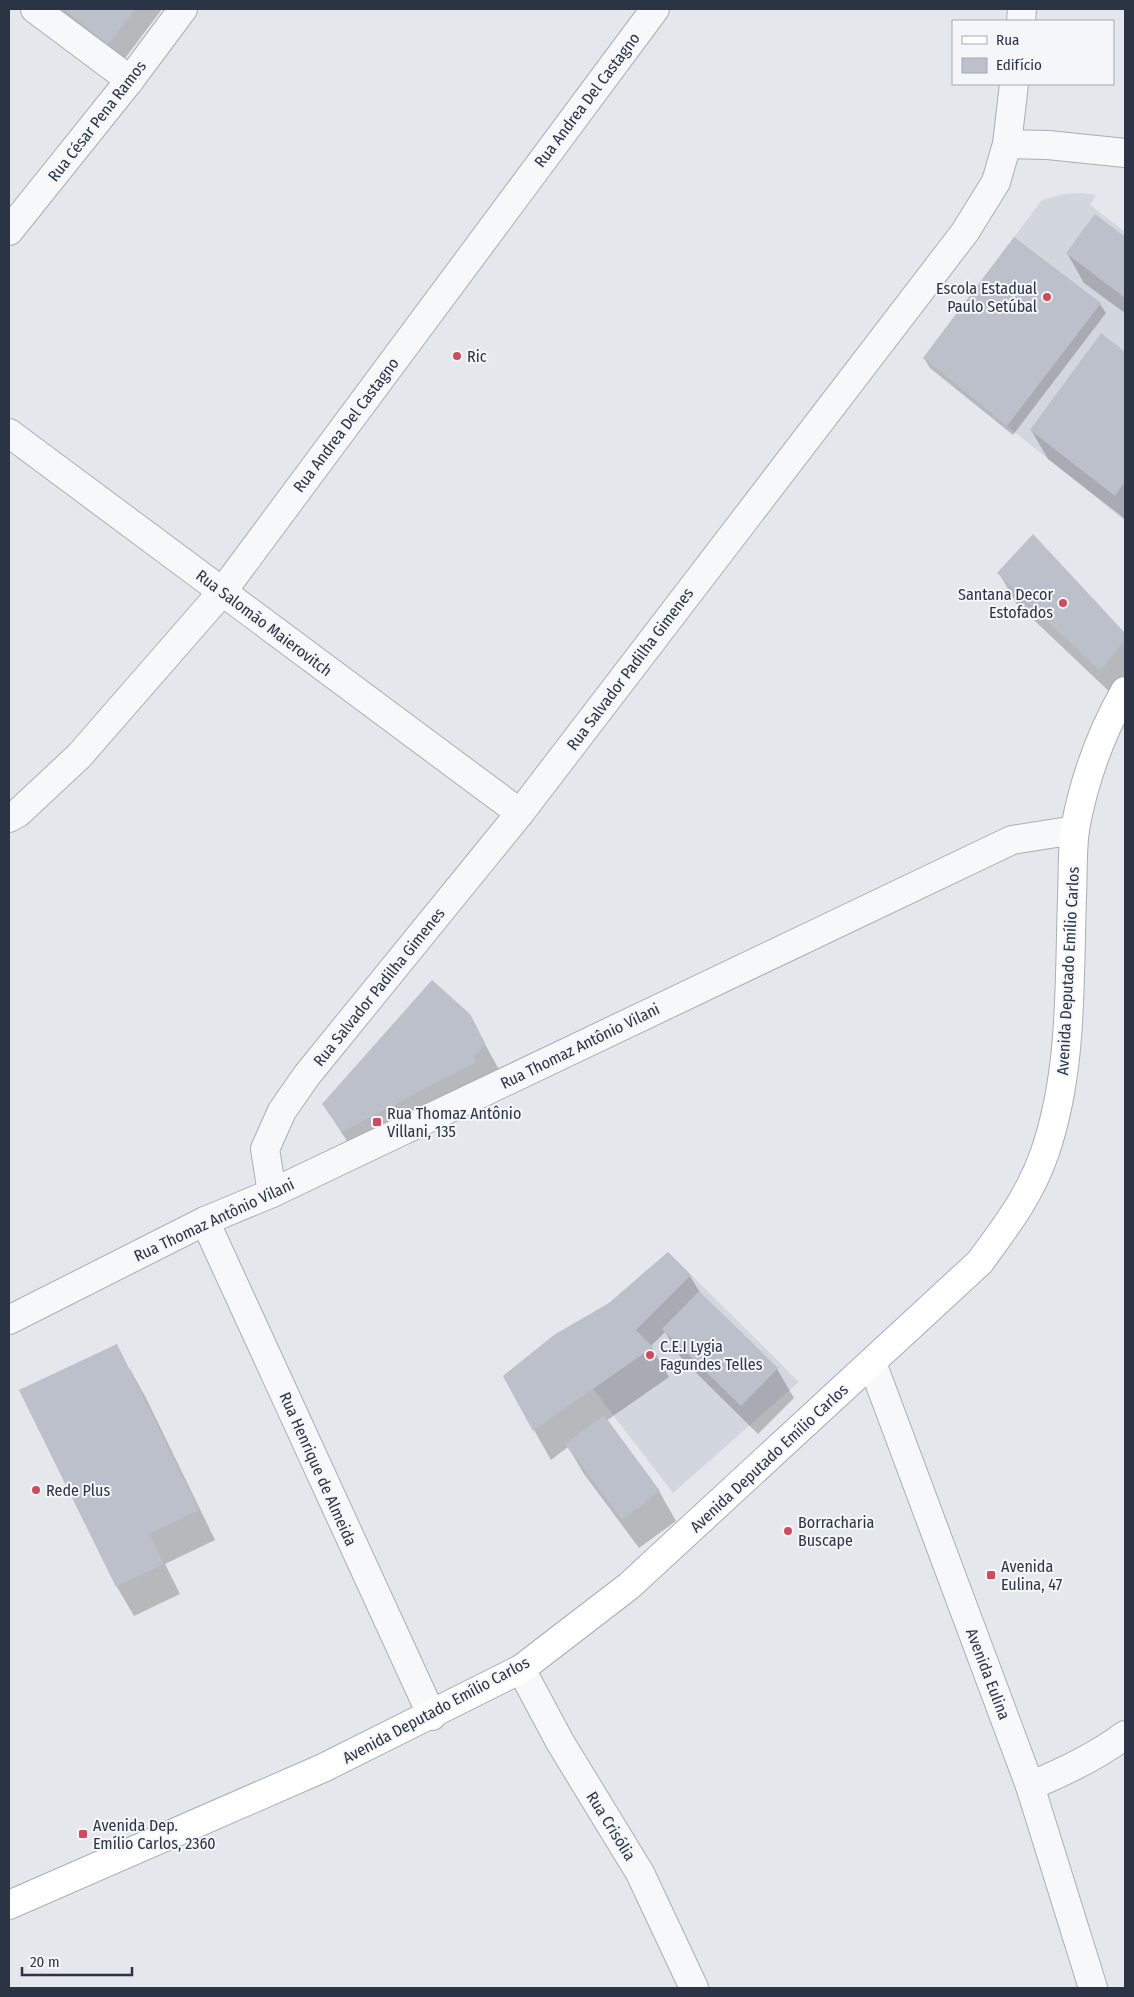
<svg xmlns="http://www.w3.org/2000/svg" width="1134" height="1997" viewBox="0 0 1134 1997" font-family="'Fira Sans Condensed',sans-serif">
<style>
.built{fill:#d2d6de}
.shadow{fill:#0003}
.building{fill:#bbc0ca}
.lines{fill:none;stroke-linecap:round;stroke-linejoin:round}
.minor-casing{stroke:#a9aeb7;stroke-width:30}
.tertiary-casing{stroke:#a9aeb7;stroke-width:30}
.secondary-casing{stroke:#a9aeb7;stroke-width:30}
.minor{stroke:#f7f8fa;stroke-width:28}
.tertiary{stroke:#f7f8fa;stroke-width:28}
.secondary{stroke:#fff;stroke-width:28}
.poi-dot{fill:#d1495b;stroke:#f4f6f9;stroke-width:2}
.labels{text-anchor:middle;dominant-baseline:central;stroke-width:4;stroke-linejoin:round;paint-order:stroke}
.street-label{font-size:16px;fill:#2b3445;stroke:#f4f6f9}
.poi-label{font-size:16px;fill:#2b3445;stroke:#f4f6f9;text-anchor:start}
</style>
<rect width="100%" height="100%" fill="#e4e7ec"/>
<g class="built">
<polygon points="1082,193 1096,195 1090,205 1125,232 1125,521 923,358 1042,200 1064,194"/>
<polygon points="668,1252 799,1382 673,1493 593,1389 533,1431 503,1376 554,1335 609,1303"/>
</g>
<g class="shadow">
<polygon points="45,9 162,9 120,65"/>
<polygon points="1095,216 1125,239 1125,313 1084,283 1067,253"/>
<polygon points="1100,304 1106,313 1013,435 930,368 924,358"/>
<polygon points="1101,335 1125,354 1125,519 1048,459 1031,430"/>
<polygon points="1033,535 1125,635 1125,689 1117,699 1016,603 999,573"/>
<polygon points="469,1015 502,1075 360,1161 323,1104"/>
<polygon points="668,1254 690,1276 702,1296 777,1369 794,1398 758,1434 681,1358 665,1332 651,1346 669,1377 606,1421 659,1491 676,1521 639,1548 584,1474 568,1447 551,1460 504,1377 609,1304"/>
<polygon points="116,1345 128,1367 44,1407 45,1409 130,1369 146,1398 215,1540 165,1564 180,1594 134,1616 117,1587 20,1391"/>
</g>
<g class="building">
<polygon points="44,9 135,9 108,45 65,10 57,19"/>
<polygon points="1095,214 1125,237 1125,298 1066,253"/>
<polygon points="1014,237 1101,303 1007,426 923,358"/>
<polygon points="1101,333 1125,352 1125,481 1115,496 1030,430"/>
<polygon points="1033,534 1125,633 1125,640 1100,671 997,573"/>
<polygon points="432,980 470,1014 486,1045 473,1057 476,1062 342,1132 322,1104"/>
<polygon points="668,1252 691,1275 636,1330 653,1347 533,1431 503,1376 554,1335 609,1303"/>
<polygon points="699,1291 778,1368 741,1406 662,1329"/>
<polygon points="117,1344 199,1510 150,1534 164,1564 116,1587 19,1390"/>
<polygon points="604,1415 660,1491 622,1520 565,1444"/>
</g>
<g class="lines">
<defs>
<g id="minor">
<polyline points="35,9 130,80"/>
<polyline points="1021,21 1022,9"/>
<polyline points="1007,144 1048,145 1125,153"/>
<polyline points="9,231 130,80 183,9"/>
<polyline points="9,433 520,813"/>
<polyline points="9,818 18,813 79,756 222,592 655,9"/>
<polyline points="272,1193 265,1149 282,1111 307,1075 520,813 965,232 996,182 1007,144 1014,84"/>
<polyline points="205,1221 432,1716"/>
<polyline points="9,1320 205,1221 272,1193 1012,840 1075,830"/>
<polyline points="521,1669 560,1742 640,1873 694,1988"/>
<path d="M1030,1786C1064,1772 1096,1757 1125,1735"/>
</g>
<polyline id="tertiary" points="872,1363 1030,1786 1093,1988"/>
<path id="secondary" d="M9,1905L323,1768L521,1669L629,1586L980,1262C1006,1226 1030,1196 1045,1152C1073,1070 1069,982 1072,897C1073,875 1072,851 1075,829C1084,780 1101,733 1125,691"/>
</defs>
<use href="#minor" class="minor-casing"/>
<use href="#tertiary" class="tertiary-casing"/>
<use href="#secondary" class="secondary-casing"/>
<use href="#minor" class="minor"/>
<use href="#tertiary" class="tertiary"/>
<use href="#secondary" class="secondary"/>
</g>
<g class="poi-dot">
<circle cx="1047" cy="297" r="5"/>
<circle cx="457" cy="356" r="5"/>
<circle cx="1063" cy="603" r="5"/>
<rect x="372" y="1117" width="10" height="10" rx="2.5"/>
<circle cx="650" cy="1355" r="5"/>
<circle cx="36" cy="1490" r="5"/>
<circle cx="788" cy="1531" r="5"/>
<rect x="986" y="1570" width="10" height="10" rx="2.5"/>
<rect x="78" y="1829" width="10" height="10" rx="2.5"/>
</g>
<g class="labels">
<g class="street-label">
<text transform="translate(587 100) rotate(-53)">Rua Andrea Del Castagno</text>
<text transform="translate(97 121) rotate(-52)">Rua César Pena Ramos</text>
<text transform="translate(346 425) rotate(-53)">Rua Andrea Del Castagno</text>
<text transform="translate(264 623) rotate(37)">Rua Salomão Maierovitch</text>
<text transform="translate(630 669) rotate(-53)">Rua Salvador Padilha Gimenes</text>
<text transform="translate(1068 971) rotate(-87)">Avenida Deputado Emílio Carlos</text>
<text transform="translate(379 987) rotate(-51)">Rua Salvador Padilha Gimenes</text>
<text transform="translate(580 1046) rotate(-26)">Rua Thomaz Antônio Vilani</text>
<text transform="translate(214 1220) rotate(-25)">Rua Thomaz Antônio Vilani</text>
<text transform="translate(769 1458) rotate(-43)">Avenida Deputado Emílio Carlos</text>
<text transform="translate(318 1469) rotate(66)">Rua Henrique de Almeida</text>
<text transform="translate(988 1674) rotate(69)">Avenida Eulina</text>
<text transform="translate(436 1710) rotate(-28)">Avenida Deputado Emílio Carlos</text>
<text transform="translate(611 1826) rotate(58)">Rua Crisólia</text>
</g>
<g class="poi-label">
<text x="1037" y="288" text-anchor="end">Escola Estadual<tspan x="1037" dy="18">Paulo Setúbal</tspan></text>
<text x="467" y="356">Ric</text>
<text x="1053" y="594" text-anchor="end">Santana Decor<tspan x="1053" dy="18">Estofados</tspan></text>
<text x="387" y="1113">Rua Thomaz Antônio<tspan x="387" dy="18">Villani, 135</tspan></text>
<text x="660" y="1346">C.E.I Lygia<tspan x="660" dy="18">Fagundes Telles</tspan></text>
<text x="46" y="1490">Rede Plus</text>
<text x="798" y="1522">Borracharia<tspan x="798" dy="18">Buscape</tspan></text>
<text x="1001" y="1566">Avenida<tspan x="1001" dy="18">Eulina, 47</tspan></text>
<text x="93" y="1825">Avenida Dep.<tspan x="93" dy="18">Emílio Carlos, 2360</tspan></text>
</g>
</g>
<rect width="1134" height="1997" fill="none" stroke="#2b3445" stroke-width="20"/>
<rect x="952" y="20" width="162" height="65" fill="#f4f6f9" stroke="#a4a8b1"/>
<rect x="962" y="36" width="25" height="8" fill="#ffffff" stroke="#a4a8b1"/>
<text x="996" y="45" font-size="15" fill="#2b3445">Rua</text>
<rect x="962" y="58" width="25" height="15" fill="#bbc0ca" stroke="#a4a8b1"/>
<text x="996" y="70" font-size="15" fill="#2b3445">Edifício</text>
<path d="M22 1967v8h110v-8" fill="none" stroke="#2b3445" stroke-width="2.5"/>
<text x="30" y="1967" font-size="15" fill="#2b3445" stroke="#f4f6f9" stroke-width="4" paint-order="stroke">20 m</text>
</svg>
